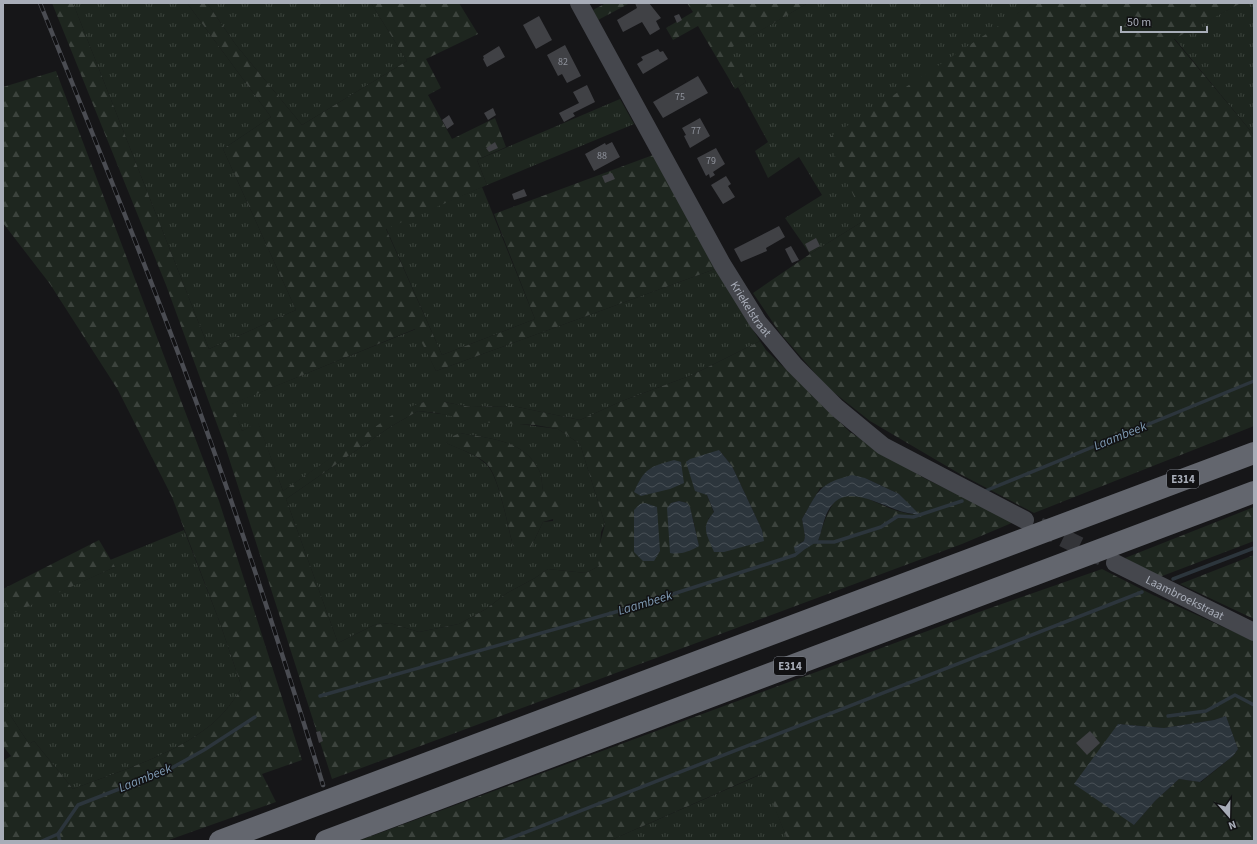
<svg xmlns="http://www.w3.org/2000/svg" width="1257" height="844" viewBox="0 0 1257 844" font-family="'Source Sans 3',sans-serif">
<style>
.grass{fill:url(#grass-tufts);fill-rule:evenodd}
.forest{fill:url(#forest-firs);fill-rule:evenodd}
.water{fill:url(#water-waves)}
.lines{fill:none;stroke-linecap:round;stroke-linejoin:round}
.stream{stroke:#2c353c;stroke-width:3.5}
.building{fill:#404145}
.secondary-tunnel{stroke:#333438;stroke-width:18;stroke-dasharray:18 9;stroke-linecap:butt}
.secondary{stroke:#45474d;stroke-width:18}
.highway{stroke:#63666e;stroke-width:22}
.rail-casing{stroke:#4a4c52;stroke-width:4.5}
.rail{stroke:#111113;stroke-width:3;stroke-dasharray:9;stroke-linecap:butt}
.labels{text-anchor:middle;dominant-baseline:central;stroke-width:3;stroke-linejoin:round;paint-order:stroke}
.number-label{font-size:10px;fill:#8e929b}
.shield{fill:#111113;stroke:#7b7e86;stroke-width:1}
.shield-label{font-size:11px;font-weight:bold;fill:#a8adb8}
.street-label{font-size:12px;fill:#a8adb8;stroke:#111113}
.water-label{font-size:13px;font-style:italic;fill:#7f9bb3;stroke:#111113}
</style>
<defs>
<pattern id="grass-tufts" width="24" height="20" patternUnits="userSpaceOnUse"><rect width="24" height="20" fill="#1e261f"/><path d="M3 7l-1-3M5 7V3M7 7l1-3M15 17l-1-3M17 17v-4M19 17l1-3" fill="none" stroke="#3c433d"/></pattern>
<pattern id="forest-firs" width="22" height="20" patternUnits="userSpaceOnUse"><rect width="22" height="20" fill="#1e261f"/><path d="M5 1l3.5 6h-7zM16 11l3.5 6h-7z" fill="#3c433d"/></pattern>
<pattern id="water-waves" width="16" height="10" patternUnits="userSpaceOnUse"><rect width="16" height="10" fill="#2c353c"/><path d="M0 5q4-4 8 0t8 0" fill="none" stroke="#485056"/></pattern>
</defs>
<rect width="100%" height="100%" fill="#161618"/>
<g class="grass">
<polygon points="73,3 187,3 271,117 223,149 296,310 209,349"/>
<polygon points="207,3 371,3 407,61 302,125 236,45"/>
<polygon points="808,3 1033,3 1017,14 865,220 810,254 785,218 822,195 799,157 768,178 755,151 768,142 738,87 746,82 728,49"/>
<polygon points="1241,3 1254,3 1254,135 1174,38"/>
<polygon points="620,99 634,124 487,185 477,160"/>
<polygon points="482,187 535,319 442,355 386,228"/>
<polygon points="715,269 760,341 692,375 622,401 580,420 513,406 471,407 444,402 424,402 398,412 283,491 258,423 242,431 231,404 416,329 436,371"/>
<path d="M418,411L558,429L580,444L605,524L601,532L599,566L586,573L548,569L535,578L507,593L486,609L459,624L419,632L390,623L374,625L338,643L286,499L390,427ZM460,433C490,439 523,439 539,470C542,476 542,485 543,492L556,491L553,521L543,522L531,547L513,546C508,528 499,477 487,465C476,454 460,449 446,443Z"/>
<path d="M184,530L220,623L242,688C233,701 224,714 212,724C175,755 119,771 73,789L34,741L29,744L3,704V598L11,613L115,567L110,560Z"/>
<polygon points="762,774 788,841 609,841"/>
</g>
<g class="forest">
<path d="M52,3H73L209,349L296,310L223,149L271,117L187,3H207L236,45L302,125L407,61L371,3H459L478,34L426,59L441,88L428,95L452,139L495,118L506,147L477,160L487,185L386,229L442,355L535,319L494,214L653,155L715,269L436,371L415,329L232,404L242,431L258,422L283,491L398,411L424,402H444L471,407L513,406L580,420L622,401L692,375L760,341L766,350L850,432L924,478L1014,522L962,544L332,779L225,446L166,285ZM418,411L437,413L477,422L535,425L558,429L580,444L605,524L597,555L599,566L586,573L548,569L535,578L507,593L486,609L459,624L419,632L390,623L374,625L338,643L286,499L390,427ZM719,450L732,466L762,530L708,519L714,513L707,495ZM865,478L899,494L918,514C909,515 901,512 892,509C880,505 869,498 857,495C831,488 824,524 818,541L799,543L804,541L805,536L802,519L820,488ZM679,501L687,503C694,516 695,531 699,546L671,503Z"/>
<polygon points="606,3 630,3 598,20 593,10"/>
<polygon points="687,3 808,3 729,49 746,82 735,89 698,26 673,40 666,28 693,12"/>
<polygon points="1033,3 1241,3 1174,39 1254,135 1254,426 1034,513 960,474 870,421 827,387 780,333 753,293 810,254 865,220 827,139"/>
<path d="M56,71L219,501L302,760L262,774L276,802L166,841H3V761L11,756L3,746V704L29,744L34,741L73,789C119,771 175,755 212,724C224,714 233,701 242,688L220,623L172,497L118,390L50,284L3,223V87Z"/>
<path d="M460,433C490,439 523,439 539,470C542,476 542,485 543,491H556L560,493L564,509L560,517L543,522L531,547L527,551L513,546C508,528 499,476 487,464C476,454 459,449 446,443L453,436Z"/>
<polygon points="1254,507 1254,541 1157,578 1125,558"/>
<polygon points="99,540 115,567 11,614 3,598 3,589"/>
<polygon points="1254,555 1254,619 1180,584"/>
<path d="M1102,569L1153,595L1254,641V841H788L761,774L609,841H358L979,612ZM1226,716L1238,749L1233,756L1201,782L1179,779L1155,801L1134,825L1118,724L1164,728L1214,720Z"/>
</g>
<g class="water">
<path d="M719,450L732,466L762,530L764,541L724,552H714C707,534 700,528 714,512L707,495L695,491L686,462L690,459Z"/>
<path d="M674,460L681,462L684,483L670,489L641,496L634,492C645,468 649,467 674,460Z"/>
<path d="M852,475L865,478L899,494L919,514C888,516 845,472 826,515C823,523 821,533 818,541L807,548L795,552L794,547L804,541L805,536L802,519C819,490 818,484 852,475Z"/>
<path d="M679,501L687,503L690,507L699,546C690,551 681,555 670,553L667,508L671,503Z"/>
<polygon points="645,503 657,507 660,551 654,561 643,561 634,552 634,510 640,504"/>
<polygon points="1226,716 1238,749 1233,756 1200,782 1179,779 1155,801 1134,825 1074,784 1118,724 1164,728 1214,720"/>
</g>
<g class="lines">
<g class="stream">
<polyline points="985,491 1254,381"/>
<polyline points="814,542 834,542 881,527 898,516 913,517 962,501"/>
<polyline points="1173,579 1254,548"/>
<polyline points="320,696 626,609 795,555 805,547"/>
<polyline points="1168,716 1206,711 1235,695 1254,705"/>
<polyline points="58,834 60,841"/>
<polyline points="42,841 58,834 78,805 168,770 204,750 255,717"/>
<polyline points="503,841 1142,592"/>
</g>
</g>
<g class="building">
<polygon points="635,3 649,3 661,18 656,21 660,29 650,35 642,22 623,32 617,20 637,8"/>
<polygon points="679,14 682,20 677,23 674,16"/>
<polygon points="539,16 552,40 536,49 523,25"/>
<polygon points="565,45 581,76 567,83 562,74 558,76 547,55"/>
<polygon points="499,46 505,57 487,67 483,59 484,58 483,56"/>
<polygon points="658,49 660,52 663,51 668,59 643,74 637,64 643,60 641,57"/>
<polygon points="698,76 708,93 663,118 653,102"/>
<polygon points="587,85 595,102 573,113 575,116 564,122 559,113 579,103 573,92"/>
<polygon points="493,108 496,115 488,120 484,113"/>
<polygon points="449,115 454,124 447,129 442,120"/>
<polygon points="700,118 710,136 690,148 684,136 686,135 682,128"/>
<polygon points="495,142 498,148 489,152 486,148"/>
<polygon points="612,142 620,157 594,171 585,154 605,143 606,145"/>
<polygon points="716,148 725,164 713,172 715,175 710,178 709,174 706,176 697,158"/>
<polygon points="612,173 615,179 605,183 602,176"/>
<polygon points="726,176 731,184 728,186 735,197 723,204 711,185"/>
<polygon points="524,189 527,196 514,200 512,194"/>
<polygon points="779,226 785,237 766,248 767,251 741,262 734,249"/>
<polygon points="816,238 820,246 809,252 805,244"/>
<polygon points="791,246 799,260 792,263 785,249"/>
<polygon points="320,731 323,741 319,743 316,732"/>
<polygon points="1090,731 1100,743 1087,755 1076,743"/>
</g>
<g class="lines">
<polyline class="secondary-tunnel" points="1039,526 1102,557"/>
<g class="secondary">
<path id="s1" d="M579,3L722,264L758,322L794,365L837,408L883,446L1025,520"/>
<path id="s2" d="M1115,563L1254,632"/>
</g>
<g class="highway">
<polyline points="220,841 1254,453"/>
<polyline points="326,841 1254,492"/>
</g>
<defs>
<path id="rail" d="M40,3C95,140 151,277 201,415C245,537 285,661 323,785"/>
</defs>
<use href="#rail" class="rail-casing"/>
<use href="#rail" class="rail"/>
</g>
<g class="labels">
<g class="number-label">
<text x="563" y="62">82</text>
<text x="680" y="97">75</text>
<text x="696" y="131">77</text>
<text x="602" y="156">88</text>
<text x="711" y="161">79</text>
</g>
<g class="shield">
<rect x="1167" y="470" width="32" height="18" rx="3"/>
<rect x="774" y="657" width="32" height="18" rx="3"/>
</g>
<g class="shield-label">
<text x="1183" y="479">E314</text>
<text x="790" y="666">E314</text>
</g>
<g class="street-label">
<text stroke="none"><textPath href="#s1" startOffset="351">Kriekelstraat</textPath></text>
<text stroke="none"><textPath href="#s2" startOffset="78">Laambroekstraat</textPath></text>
</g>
<g class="water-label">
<text transform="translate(1120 436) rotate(-22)">Laambeek</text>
<text transform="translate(645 603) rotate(-17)">Laambeek</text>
<text transform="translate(145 778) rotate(-22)">Laambeek</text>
</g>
</g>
<rect width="1257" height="844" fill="none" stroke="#a8adb8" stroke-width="8"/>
<g transform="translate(1229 816) rotate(160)" stroke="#111113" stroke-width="3" paint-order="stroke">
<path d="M0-3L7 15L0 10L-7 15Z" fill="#a8adb8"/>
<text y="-6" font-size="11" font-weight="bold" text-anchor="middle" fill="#a8adb8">N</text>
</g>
<path d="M1121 26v6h86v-6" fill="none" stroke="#a8adb8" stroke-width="2"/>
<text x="1127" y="26" font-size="12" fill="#a8adb8" stroke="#111113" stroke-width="3" paint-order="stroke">50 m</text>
</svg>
